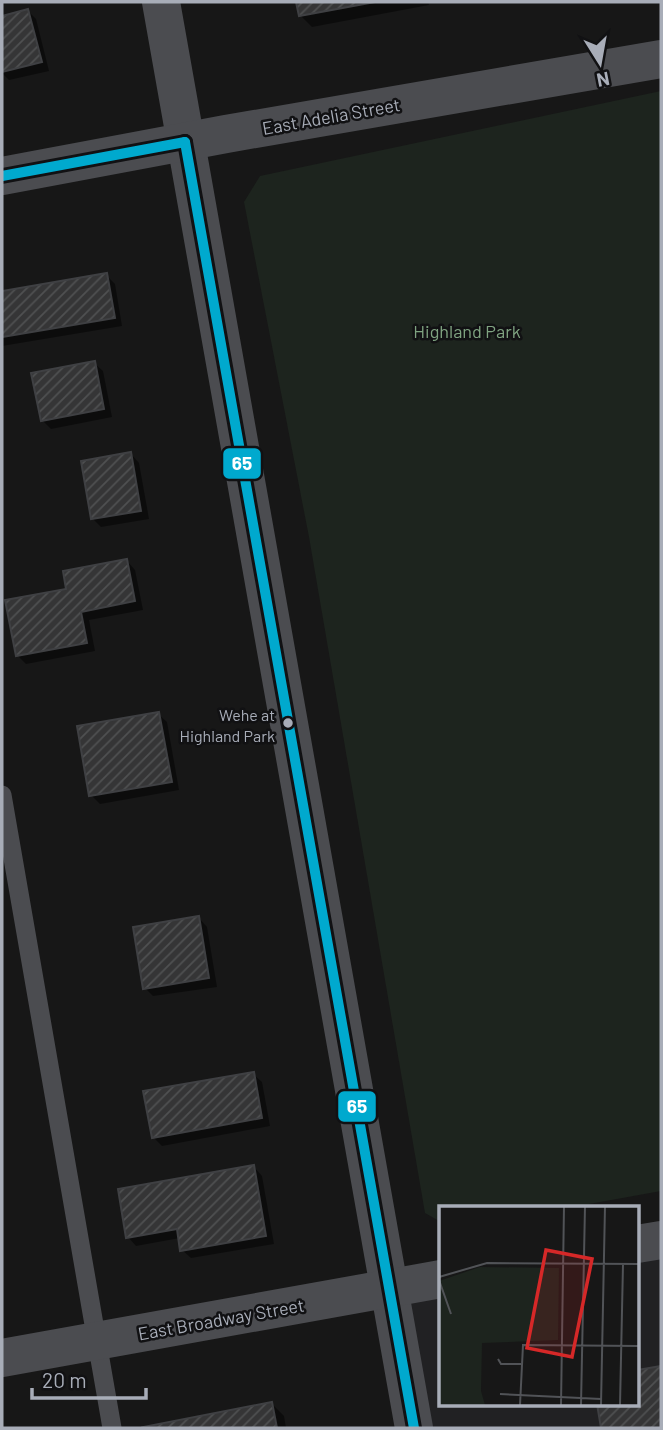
<svg xmlns="http://www.w3.org/2000/svg" width="663" height="1430" viewBox="0 0 663 1430" font-family="Barlow,sans-serif">
<style>
.built{fill:#212123}
.green{fill:#1d241e}
.shadow{fill:#0007}
.building{fill:url(#building-hatch);stroke:#3f4043;stroke-width:2}
.lines{fill:none;stroke-linecap:round;stroke-linejoin:round}
.lane{stroke:#4b4c50;stroke-width:19}
.street{stroke:#4b4c50;stroke-width:38}
.bus-1-casing{stroke:#111113;stroke-width:16}
.bus-1{stroke:#00a9ce;stroke-width:10}
.bus-dot{fill:#a8adb8;stroke:#111113;stroke-width:2.5}
.labels{text-anchor:middle;dominant-baseline:central;stroke-width:5;stroke-linejoin:round;paint-order:stroke}
.bus-label{font-size:16px;fill:#a8adb8;stroke:#111113;text-anchor:end}
.street-label{font-size:18px;fill:#a8adb8;stroke:#111113}
.park-label{font-size:18px;fill:#7fa381;stroke:#111113}
.inset-road{fill:none;stroke:#515357;stroke-width:2}
.view{fill:#d62828;fill-opacity:0.15;stroke:#d62828;stroke-width:3.5}
.inset-edge{fill:none;stroke:#a8adb8;stroke-width:3.5}
.line-badge{stroke:#111113;stroke-width:2.5}
.badge-label{font-size:19px;text-anchor:middle;font-weight:bold;fill:#fff}
</style>
<defs>
<pattern id="building-hatch" width="6" height="6" patternUnits="userSpaceOnUse" patternTransform="scale(1.75)"><rect width="6" height="6" fill="#353536"/><path d="M-1 1l2-2M0 6l6-6M5 7l2-2" fill="none" stroke="#4f5051"/></pattern>
</defs>
<rect width="100%" height="100%" fill="#171717"/>
<polygon class="built" points="661,1240 661,1428 414,1428 389,1288 441,1279 441,1404 637,1404 637,1244"/>
<polygon class="green" points="661,91 661,1191 567,1208 441,1208 441,1222 425,1213 309,537 244,202 260,176"/>
<g class="shadow">
<polygon points="298,2 428,2 429,5 312,27 300,15"/>
<polygon points="28,11 36,19 49,71 9,80 2,73 2,17"/>
<polygon points="106,275 115,284 122,326 2,346 2,293"/>
<polygon points="94,363 103,371 112,417 51,429 42,420"/>
<polygon points="131,454 139,463 149,519 101,527 92,518"/>
<polygon points="127,561 135,570 143,610 89,620 95,651 26,664 17,655 68,590"/>
<polygon points="158,714 167,722 179,790 100,804 91,795"/>
<polygon points="199,918 207,927 217,987 153,996 145,988"/>
<polygon points="253,1074 262,1082 270,1126 162,1146 153,1137"/>
<polygon points="254,1167 262,1176 274,1244 191,1258 182,1250 180,1238 136,1246 128,1237"/>
<polygon points="661,1367 661,1428 603,1428 599,1404 637,1404 637,1372"/>
<polygon points="272,1404 284,1416 286,1428 146,1428"/>
</g>
<g class="building">
<polygon points="296,2 375,2 299,16"/>
<polygon points="28,9 42,62 2,72 2,16"/>
<polygon points="107,273 115,318 2,337 2,291"/>
<polygon points="95,361 104,409 41,421 31,373"/>
<polygon points="131,452 141,511 91,519 81,461"/>
<polygon points="127,559 135,601 81,612 87,643 16,656 5,600 66,589 63,571"/>
<polygon points="159,712 172,782 89,796 77,726"/>
<polygon points="199,916 209,978 143,989 133,927"/>
<polygon points="254,1072 262,1118 152,1138 143,1091"/>
<polygon points="254,1165 266,1236 180,1251 177,1229 126,1238 118,1189"/>
<polygon points="661,1366 661,1428 601,1428 597,1404 637,1404 637,1370"/>
<polygon points="272,1402 277,1428 144,1428 143,1427"/>
</g>
<g class="lines">
<polyline class="lane" points="2,795 112,1428"/>
<g class="street">
<polyline points="161,2 414,1428"/>
<polyline points="2,176 226,134 661,59"/>
<polyline points="637,1244 661,1240"/>
<polyline points="2,1358 441,1279"/>
</g>
<defs>
<g id="bus-1">
<polyline points="185,142 414,1428"/>
<polyline points="2,176 185,142"/>
</g>
</defs>
<use href="#bus-1" class="bus-1-casing"/>
<use href="#bus-1" class="bus-1"/>
</g>
<circle class="bus-dot" cx="288" cy="723" r="6"/>
<g class="labels">
<g class="bus-label">
<text x="275" y="714">Wehe at<tspan x="275" dy="21">Highland Park</tspan></text>
</g>
<g class="street-label">
<text transform="translate(331 116) rotate(-10)">East Adelia Street</text>
<text transform="translate(221 1319) rotate(-10)">East Broadway Street</text>
</g>
<g class="park-label">
<text x="467" y="331">Highland Park</text>
</g>
</g>
<g transform="translate(439 1206)">
<rect width="200" height="200" fill="#171717"/>
<path d="M41,61L120,62L119,134L43,137L42,185L46,199H0V75Z" fill="#1d241e"/>
<path class="inset-road" d="M0,71L48,57L200,58M0,74L12,108M59,153L62,158H82M61,188L162,193M81,199L84,139L200,140M122,199L125,0M142,199L146,0M162,199L166,0M181,199L184,58"/>
<path class="view" d="M107,44L153,53L133,151L88,142Z"/>
<rect width="200" height="200" class="inset-edge"/>
</g>
<g class="line-badge">
<rect x="222" y="447" width="40" height="33" rx="7" fill="#00a9ce"/>
<rect x="337" y="1090" width="40" height="33" rx="7" fill="#00a9ce"/>
</g>
<g class="badge-label">
<text x="242" y="470">65</text>
<text x="357" y="1113">65</text>
</g>
<rect width="663" height="1430" fill="none" stroke="#a8adb8" stroke-width="7"/>
<g transform="translate(600 63) rotate(169)" stroke="#111113" stroke-width="5" paint-order="stroke">
<path d="M0-5L12 26L0 18L-12 26Z" fill="#a8adb8"/>
<text y="-10" font-size="19" font-weight="bold" text-anchor="middle" fill="#a8adb8">N</text>
</g>
<path d="M32 1388v10h114v-10" fill="none" stroke="#a8adb8" stroke-width="3.5"/>
<text x="42" y="1388" font-size="21" fill="#a8adb8" stroke="#111113" stroke-width="5" paint-order="stroke">20 m</text>
</svg>
